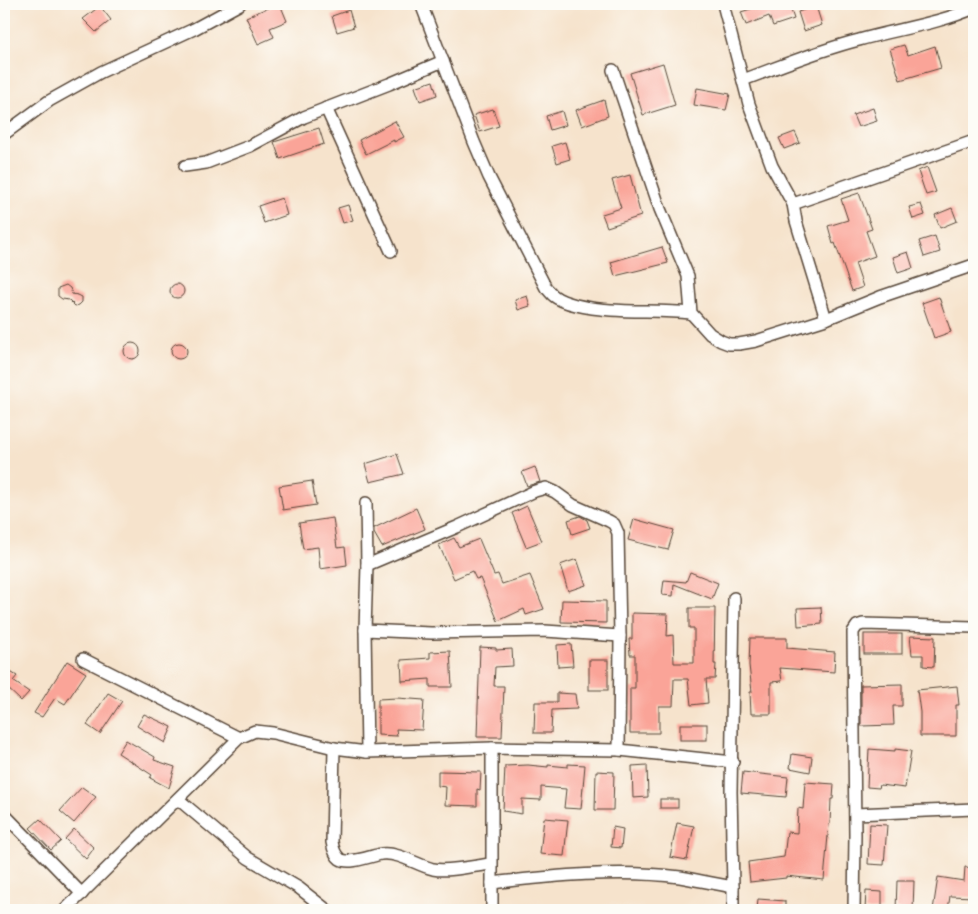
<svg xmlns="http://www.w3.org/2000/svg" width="978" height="914" viewBox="0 0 978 914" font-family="Delius,sans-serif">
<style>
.building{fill:#faa498}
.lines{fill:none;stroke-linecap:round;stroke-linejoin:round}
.minor-casing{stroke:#574638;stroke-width:14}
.minor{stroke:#fff;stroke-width:11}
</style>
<rect width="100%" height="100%" fill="#fdfcf7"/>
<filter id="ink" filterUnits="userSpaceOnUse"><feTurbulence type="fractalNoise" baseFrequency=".02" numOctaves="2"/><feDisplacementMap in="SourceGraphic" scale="10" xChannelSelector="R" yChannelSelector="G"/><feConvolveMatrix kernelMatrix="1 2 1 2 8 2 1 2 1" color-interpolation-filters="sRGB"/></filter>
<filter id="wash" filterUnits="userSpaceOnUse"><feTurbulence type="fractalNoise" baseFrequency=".0096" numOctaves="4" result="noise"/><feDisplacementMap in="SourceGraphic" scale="20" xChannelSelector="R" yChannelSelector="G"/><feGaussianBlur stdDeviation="1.12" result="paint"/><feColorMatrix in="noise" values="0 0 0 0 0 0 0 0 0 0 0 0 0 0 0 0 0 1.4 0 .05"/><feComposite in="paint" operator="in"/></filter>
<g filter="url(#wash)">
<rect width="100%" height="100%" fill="#f6e3cc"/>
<g id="blocks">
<g class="building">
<polygon points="277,4 280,4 287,21 270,28 274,37 258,44 246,17"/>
<polygon points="775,4 789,4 794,19 773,26 769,16 746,25 741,12 760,6 761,8"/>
<polygon points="100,6 111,20 96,32 83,19"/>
<polygon points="816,6 822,25 804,31 798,12"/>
<polygon points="349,10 354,27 337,32 332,16"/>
<polygon points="904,45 908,55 935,46 941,68 900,80 890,49"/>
<polygon points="663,63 675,105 643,115 630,73"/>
<polygon points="433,81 437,95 420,101 415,87"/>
<polygon points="697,88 730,94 726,110 694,105"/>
<polygon points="604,100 608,116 582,126 576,110"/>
<polygon points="873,108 877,121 858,127 853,115"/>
<polygon points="493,109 499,126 480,132 474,115"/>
<polygon points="562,111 566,125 550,130 546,116"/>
<polygon points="395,121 404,137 394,142 394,140 366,154 359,140"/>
<polygon points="319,128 324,144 280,159 274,142"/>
<polygon points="795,132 800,143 784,149 779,138"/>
<polygon points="565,142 570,159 557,163 552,146"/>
<polygon points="927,167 936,192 926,195 918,171"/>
<polygon points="630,175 641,216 607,227 602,214 621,208 612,180"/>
<polygon points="859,193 872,229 866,231 875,256 855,263 863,287 852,291 835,243 833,244 828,226 848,220 841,199"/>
<polygon points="282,198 287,215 264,223 258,206"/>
<polygon points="921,204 925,215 913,219 909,207"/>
<polygon points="348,205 353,220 343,223 338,208"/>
<polygon points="952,208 957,221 940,228 935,215"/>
<polygon points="935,236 940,252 924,257 919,241"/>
<polygon points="662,247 668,263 615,276 611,262"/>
<polygon points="908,252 913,268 898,273 893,257"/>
<circle cx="177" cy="291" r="7"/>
<polygon points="66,285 70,288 72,294 78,295 82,297 82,302 79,305 75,306 69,300 62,299 58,296 58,288"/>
<polygon points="527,296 530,306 518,310 515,300"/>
<polygon points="939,297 951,332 934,338 922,303"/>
<circle cx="179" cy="351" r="8"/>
<circle cx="132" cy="351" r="8"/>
<polygon points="397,454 404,474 370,482 365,464"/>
<polygon points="535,467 540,482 527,486 522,472"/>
<polygon points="312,481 316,505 283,510 279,486"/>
<polygon points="527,506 542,541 526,547 512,513"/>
<polygon points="416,508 425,529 382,547 374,533 374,528"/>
<polygon points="580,516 587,520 590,528 572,534 568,520"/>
<polygon points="333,518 337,548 345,547 347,565 320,569 318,547 303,549 299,523"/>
<polygon points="634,519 674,530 668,550 628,540"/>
<polygon points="454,538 459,547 479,539 494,575 498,574 502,584 530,575 544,609 526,615 524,609 498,621 480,578 476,579 472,571 454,579 439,545"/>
<polygon points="577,559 586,585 568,591 560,565"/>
<polygon points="690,572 718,583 712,599 674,584 673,596 662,595 664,580 686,582"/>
<polygon points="562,600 606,601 606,623 561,622"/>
<polygon points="821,607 822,624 798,626 797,608"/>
<polygon points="689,608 715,608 714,664 716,664 715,679 706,679 708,703 691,705 688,679 674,679 673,706 659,706 659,733 630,733 630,688 635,688 635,655 630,655 629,639 632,639 632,613 668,614 667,636 673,635 674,663 694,663 694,628 689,628"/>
<rect x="864" y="634" width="38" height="20"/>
<polygon points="910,636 935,637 934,667 923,666 923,655 912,655"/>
<polygon points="750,638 787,638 787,648 835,652 834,672 780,668 782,681 771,682 771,714 751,714 750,692 752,692 749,665"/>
<polygon points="571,644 573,666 558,667 557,645"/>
<polygon points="480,647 496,648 496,650 512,649 513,666 495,667 494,686 504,686 502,737 477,737"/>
<polygon points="450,651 452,687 430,687 430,679 402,681 401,660 430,658 430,652"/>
<rect x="589" y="660" width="19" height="30"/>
<polygon points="67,661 86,673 65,704 55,698 42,717 34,713"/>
<polygon points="4,668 17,676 13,681 29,692 21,701 4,685"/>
<polygon points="902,684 902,706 893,706 894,725 861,726 861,685"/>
<polygon points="957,686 959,705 956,705 956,736 920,736 920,712 917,690"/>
<polygon points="108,693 122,701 100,734 87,725"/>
<polygon points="557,693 575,694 577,709 552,710 551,733 534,733 535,702 557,702"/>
<polygon points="397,698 424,700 422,730 396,729 397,736 378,735 378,699"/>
<polygon points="144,714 172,727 165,743 137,726"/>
<rect x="680" y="724" width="27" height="16"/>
<polygon points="126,740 155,757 154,760 175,767 169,788 150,778 152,775 118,753"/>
<polygon points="869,749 895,751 895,749 911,751 905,788 880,785 879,788 867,787"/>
<polygon points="792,754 812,757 810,772 790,768"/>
<polygon points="568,764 585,765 581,809 564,808 566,789 541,787 541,800 522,799 522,814 503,811 505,766 528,765 548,767 548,765 568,767"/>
<polygon points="647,765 648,797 633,798 632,766"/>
<polygon points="438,771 481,772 480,790 477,789 477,806 445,805 446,787 438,786"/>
<polygon points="596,771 614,772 613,810 595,810"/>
<polygon points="743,772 788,777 786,797 741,793"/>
<polygon points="805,782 834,784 833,799 831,799 830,824 829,824 824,880 786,876 786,878 750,882 748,862 784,857 787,832 797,833 798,808 803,809"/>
<polygon points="82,787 96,797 74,823 60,811"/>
<rect x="660" y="799" width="18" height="9"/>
<polygon points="544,818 568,820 564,856 540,854"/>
<polygon points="40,819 61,841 51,850 30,828"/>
<polygon points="677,823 694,826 687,860 670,857"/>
<polygon points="870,824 887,825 884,865 868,864"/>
<polygon points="613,827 623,829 621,848 611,847"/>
<polygon points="74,829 94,848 86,859 65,839"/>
<polygon points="965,867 974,868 974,897 950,896 948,910 933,910 938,877 964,881"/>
<polygon points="897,881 914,881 913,910 896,910"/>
<polygon points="866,891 882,892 882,910 865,910"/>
<polygon points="758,899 785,901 785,910 757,910"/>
</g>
</g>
</g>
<g filter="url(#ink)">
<use href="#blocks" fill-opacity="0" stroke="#574638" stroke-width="1"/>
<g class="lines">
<defs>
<g id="minor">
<path d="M421,4L474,142L489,177L546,288C549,290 551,294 554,296C560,301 568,303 576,305C614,314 652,309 691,313"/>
<polyline points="723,4 749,104 772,166 793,204 796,221 826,319"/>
<polyline points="613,70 660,209 688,276 691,313 710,334 721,341 729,344 739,344 756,341 826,319 880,297 974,265"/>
<path d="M743,80C781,66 819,50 859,40C897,29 938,24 974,8"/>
<polyline points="326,108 391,251"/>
<polyline points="4,134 49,101 101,72 194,29 240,4"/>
<polyline points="185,166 206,163 250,146 304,117 389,84 443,61"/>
<polyline points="793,204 974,141"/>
<polyline points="366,503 367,565 365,630 367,752"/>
<polyline points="367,565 457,527 535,491 546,488 555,492 573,505 609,521 614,524 618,533 620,636 619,750"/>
<polyline points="365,630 431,633 545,631 620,636"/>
<polyline points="83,659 239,738"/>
<path d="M334,748L332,842C333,848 335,855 340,859C349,865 371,856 381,854C400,852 416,865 433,869C449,872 474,866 491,864"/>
<polyline points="178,799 248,858 299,888 327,910"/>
<polyline points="4,814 82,894"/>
<polyline points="855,814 974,809"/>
<path d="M492,883C551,876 620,869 680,877C697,880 715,884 733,887L731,792L734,598"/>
<polyline points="733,887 733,910"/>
<polyline points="65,910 239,738 255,731 273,733 334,748 367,752 492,748 619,750 733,762"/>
<polyline points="492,910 492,748"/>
<polyline points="854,910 855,835 853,632 857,626 863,624 974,627"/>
</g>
</defs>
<use href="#minor" class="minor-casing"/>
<use href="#minor" class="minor"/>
</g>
</g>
<rect width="978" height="914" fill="none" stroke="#fdfcf7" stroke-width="20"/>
</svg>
